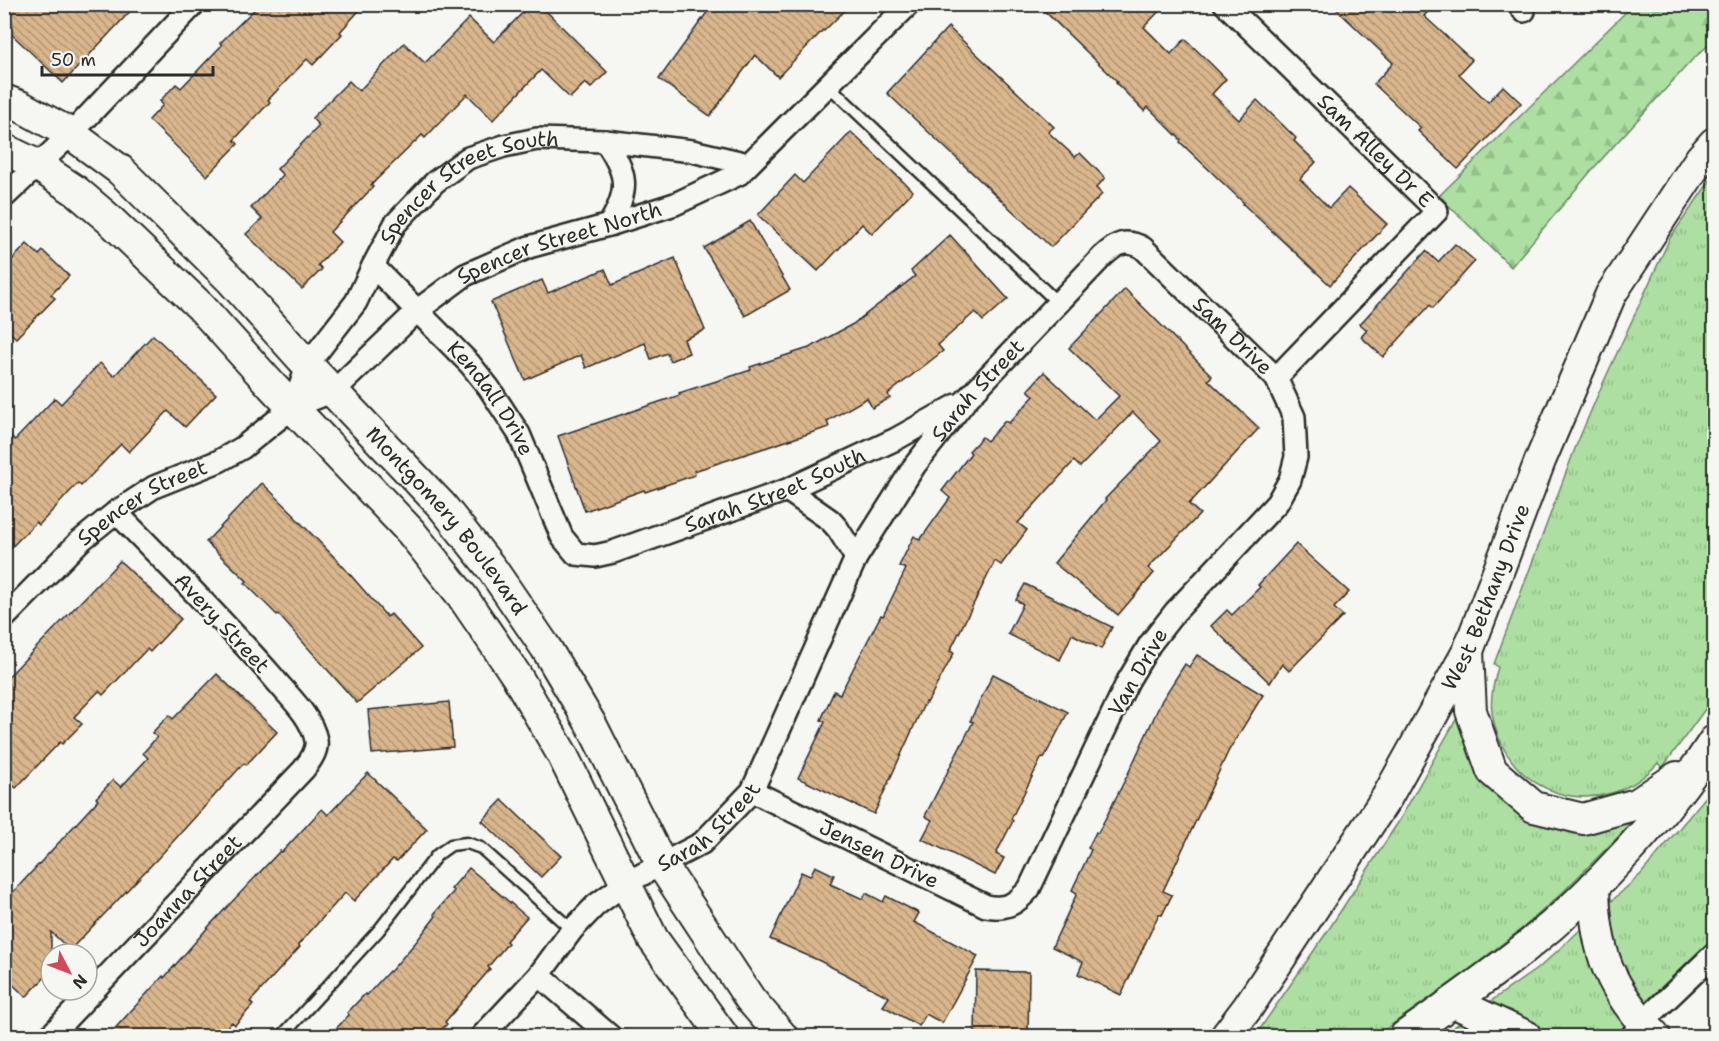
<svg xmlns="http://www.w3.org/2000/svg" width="1719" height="1041" viewBox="0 0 1719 1041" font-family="'Shantell Sans',sans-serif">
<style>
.grass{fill:url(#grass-tufts);stroke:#6c8566;stroke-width:1.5}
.forest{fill:url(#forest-firs);stroke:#6c8566;stroke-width:1.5}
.building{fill:url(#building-back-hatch);stroke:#2b2b2b;stroke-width:1.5}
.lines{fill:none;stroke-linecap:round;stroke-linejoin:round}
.lane-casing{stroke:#2b2b2b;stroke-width:15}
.street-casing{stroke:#2b2b2b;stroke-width:26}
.secondary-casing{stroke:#2b2b2b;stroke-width:34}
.lane{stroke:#f6f6f2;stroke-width:10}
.street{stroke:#f6f6f2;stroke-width:21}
.secondary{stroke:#f6f6f2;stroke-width:30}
.labels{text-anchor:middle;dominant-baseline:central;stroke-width:4.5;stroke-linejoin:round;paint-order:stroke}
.street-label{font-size:21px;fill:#2b2b2b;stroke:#f6f6f2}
</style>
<defs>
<pattern id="grass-tufts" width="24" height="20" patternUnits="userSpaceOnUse" patternTransform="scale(1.5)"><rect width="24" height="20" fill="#acdfa1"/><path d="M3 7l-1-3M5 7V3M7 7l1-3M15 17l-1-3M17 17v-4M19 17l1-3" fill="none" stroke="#94c08b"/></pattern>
<pattern id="forest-firs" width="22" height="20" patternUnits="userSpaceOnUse" patternTransform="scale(1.5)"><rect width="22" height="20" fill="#acdfa1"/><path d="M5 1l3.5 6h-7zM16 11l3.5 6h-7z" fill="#94c08b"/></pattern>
<pattern id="building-back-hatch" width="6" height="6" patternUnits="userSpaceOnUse" patternTransform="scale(1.5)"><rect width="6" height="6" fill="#dab68c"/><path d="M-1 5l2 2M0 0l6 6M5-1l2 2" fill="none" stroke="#b19473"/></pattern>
</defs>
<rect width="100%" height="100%" fill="#f6f6f2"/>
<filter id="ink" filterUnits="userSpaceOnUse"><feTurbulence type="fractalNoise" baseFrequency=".0167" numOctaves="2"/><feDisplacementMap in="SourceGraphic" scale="12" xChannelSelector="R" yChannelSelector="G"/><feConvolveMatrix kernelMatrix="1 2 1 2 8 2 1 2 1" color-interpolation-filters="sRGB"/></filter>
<g filter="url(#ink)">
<g class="grass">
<path d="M1714,175V697L1663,767L1658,763C1601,826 1504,797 1492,712C1490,697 1494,682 1498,667L1494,664L1576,446L1599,392L1670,238Z"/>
<polygon points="1458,716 1540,823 1569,830 1627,823 1628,825 1625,830 1561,894 1524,927 1467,971 1376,1036 1255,1036 1329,929 1399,821"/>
<polygon points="1714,787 1714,943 1665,992 1625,1036 1441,1036 1541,966 1641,874"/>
</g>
<polygon class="forest" points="1633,5 1714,5 1714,40 1691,61 1591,171 1511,267 1439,196"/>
<g class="building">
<polygon points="18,4 137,4 63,83 4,27 4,19"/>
<polygon points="260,4 365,4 340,32 342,34 313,65 307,59 268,100 270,102 234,140 238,144 207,176 149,120 163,105 160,101 176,84 181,88 222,45 220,43"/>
<polygon points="531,4 539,4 607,72 591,88 585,83 570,98 541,70 493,120 467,94 425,138 422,135 371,185 373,187 330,232 340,242 318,265 322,269 302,289 246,234 262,219 251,208 283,175 277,169 319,126 312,118 349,81 359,91 404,43 425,63 469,18 494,42"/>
<polygon points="713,4 851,4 824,31 823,30 778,77 755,55 710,116 659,79"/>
<polygon points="1037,4 1166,4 1144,27 1171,54 1185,39 1209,62 1226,79 1212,94 1239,120 1257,100 1296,138 1294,141 1316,162 1300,179 1329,208 1348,188 1387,224 1330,285 1243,204 1244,203 1180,142 1181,140 1148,107 1144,111 1116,83 1118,82"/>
<polygon points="1331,4 1435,4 1424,16 1472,60 1459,74 1488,102 1503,86 1521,103 1458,169 1418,131 1421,128 1374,84 1393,63"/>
<polygon points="948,27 1054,127 1048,132 1075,157 1080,153 1105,178 1096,188 1102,194 1051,247 887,93"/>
<polygon points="851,132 913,191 872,234 862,224 818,271 758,215 795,175 803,183"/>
<polygon points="750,221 790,290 745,316 704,248"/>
<polygon points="950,235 1008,299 983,321 975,312 938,345 943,351 888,394 890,398 872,408 867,398 827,421 829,427 694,471 695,475 645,492 644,490 585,511 558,436 680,395 679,393 751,370 750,367 809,348 853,324 915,276 911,271"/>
<polygon points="27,244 39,255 43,251 69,276 51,295 55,298 16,338 4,327 4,268"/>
<polygon points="1455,244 1475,261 1433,308 1430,305 1383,357 1361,337 1367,330 1360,324 1426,251 1438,262"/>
<polygon points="675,258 705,330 684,339 689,353 670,361 667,353 651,359 645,343 586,368 581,355 525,380 491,302 542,280 548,293 605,269 612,285"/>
<polygon points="1125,289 1212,376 1208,380 1259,428 1189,504 1200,514 1148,568 1154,573 1118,615 1054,563 1106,500 1105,499 1161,441 1133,412 1080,467 1074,461 1018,523 1027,530 1001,565 995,561 950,651 954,653 927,703 925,702 874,814 798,778 825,722 821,720 834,691 840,694 881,615 883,616 906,569 899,566 914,536 920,540 950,498 942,491 971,453 969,451 982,437 987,441 1005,421 1009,423 1034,396 1028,390 1044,372 1095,420 1119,396 1069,348"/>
<polygon points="153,335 216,394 185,427 168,411 129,452 121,444 81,486 78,483 39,525 36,522 4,555 4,430 15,440 55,398 61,404 100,363 114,376"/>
<polygon points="262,483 295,515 294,516 340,563 387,617 391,614 421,648 357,703 278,614 277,615 245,583 247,581 206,542"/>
<polygon points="1296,544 1349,592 1334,608 1343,616 1289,671 1282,664 1270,683 1211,626 1227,610 1232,615 1260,587 1258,585"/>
<polygon points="120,561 181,619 150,652 147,649 103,695 99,691 74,717 82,724 62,744 60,742 16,788 4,777 4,681"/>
<polygon points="1025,584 1112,627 1101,649 1072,634 1060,660 1008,634 1023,604 1016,600"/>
<polygon points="1197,655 1263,695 1229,750 1163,891 1172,895 1162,915 1159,914 1121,995 1078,974 1083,962 1052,947 1077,893 1072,890 1091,850 1088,848 1096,832 1098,833 1127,776 1162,700 1185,664 1189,667"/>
<polygon points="217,674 277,732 246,765 244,763 159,857 70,950 51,932 51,971 26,997 4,976 4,902 98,800 96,798 113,780 121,787 148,758 143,753 157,737 152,733 169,715 173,719"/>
<polygon points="993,674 1068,712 1044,758 1042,757 1011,819 1013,821 996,854 1004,858 995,875 922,839 932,820 925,816 973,722 970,721"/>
<polygon points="449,702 453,747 372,754 368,710"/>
<polygon points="368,773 427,829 397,861 393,859 354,901 345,893 298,945 300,947 250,1002 253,1005 235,1025 232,1022 218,1036 108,1036 163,976 164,978 210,925 280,851 282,852 322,809 328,815"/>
<polygon points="502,800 561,856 541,877 482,821"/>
<polygon points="815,866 834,875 830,884 863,899 866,893 883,902 886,896 919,913 914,922 978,956 942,1023 926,1014 919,1026 883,1006 889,997 820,961 770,939 801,872 810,876"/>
<polygon points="469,868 527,917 506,941 508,943 488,967 490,969 445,1022 447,1024 435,1036 329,1036 349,1015 347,1013 365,994 367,995 389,971 390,972 416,942 436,916 434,914 454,891 451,889"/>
<polygon points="976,971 1029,972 1028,1036 975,1036"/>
</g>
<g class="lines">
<defs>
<g id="lane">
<polyline points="829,86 1058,303"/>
<polyline points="282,1036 379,930 437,855 451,845 467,843 481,848 572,930"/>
</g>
<g id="street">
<path id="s1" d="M1225,4L1437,211L1276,378"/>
<polyline points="1518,4 1524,11"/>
<path d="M605,141C628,174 630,190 609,225"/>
<polyline points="4,197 71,134 194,4"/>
<path id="s2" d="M373,266L470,364L489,388L519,434L562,537L576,554L595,556L613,552L787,490L896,439L957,405"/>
<path id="s3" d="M293,407L308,364L356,302L373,266L395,224L435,182L468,158L504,146L537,139L605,141L692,151L748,164"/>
<polyline points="787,490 830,520 838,529 856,558"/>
<path id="s4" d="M4,618L79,542L116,512L154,487L219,461L242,448L293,407L334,391L418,310L465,275L529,247L609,225L675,204L739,174L909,4"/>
<polyline points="539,975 610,1036"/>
<path id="s5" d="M50,1036L304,769C310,761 318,751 316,740C311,715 287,695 272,676C222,619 169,566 116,512"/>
<path id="s6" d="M482,1036L539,975L572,930L596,905L626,883L702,843L752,791L856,558L915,465L966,400L1102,257C1116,244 1125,238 1143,248L1276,378L1294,417L1296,457L1290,480L1277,503L1175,612L1150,644L1128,681L1029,889C1016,904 1006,910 986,906L752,791"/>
<polyline points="1632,1036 1642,1023 1714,954"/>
</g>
<g id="secondary">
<path id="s7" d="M4,100L20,106L71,134L120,170L230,279L301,358L442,506L492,569L546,648L592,726L662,865L750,999L782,1036"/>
<polyline points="4,149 37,165 76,191 109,219 201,307 272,386 411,532 462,596 516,675 562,754 653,939 723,1036"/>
<polyline points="1468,651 1471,711 1492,771 1534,807 1583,819 1637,804 1677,777"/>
<path d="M1594,886C1595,951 1609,988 1655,1036"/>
<polyline points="1453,1002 1526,1036"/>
<path id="s8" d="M1226,1036L1248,1007L1387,797L1468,651L1540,461L1611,294L1700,159L1714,143"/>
<path d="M1405,1036C1446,1007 1487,978 1526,947C1593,894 1668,813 1714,741"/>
</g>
</defs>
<use href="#lane" class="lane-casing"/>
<use href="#street" class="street-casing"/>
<use href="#secondary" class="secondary-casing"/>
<use href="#lane" class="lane"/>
<use href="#street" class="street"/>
<use href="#secondary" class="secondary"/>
</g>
</g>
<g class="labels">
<g class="street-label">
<text stroke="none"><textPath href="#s1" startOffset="210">Sam Alley Dr E</textPath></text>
<text stroke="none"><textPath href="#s3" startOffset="297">Spencer Street South</textPath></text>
<text stroke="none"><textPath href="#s4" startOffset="681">Spencer Street North</textPath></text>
<text stroke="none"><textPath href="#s6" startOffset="1186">Sam Drive</textPath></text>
<text stroke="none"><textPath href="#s6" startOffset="832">Sarah Street</textPath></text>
<text stroke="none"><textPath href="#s2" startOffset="178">Kendall Drive</textPath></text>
<text stroke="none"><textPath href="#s2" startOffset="568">Sarah Street South</textPath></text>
<text stroke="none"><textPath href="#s4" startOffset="182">Spencer Street</textPath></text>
<text stroke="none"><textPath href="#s7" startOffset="616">Montgomery Boulevard</textPath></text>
<text stroke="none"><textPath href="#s8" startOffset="512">West Bethany Drive</textPath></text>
<text transform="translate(222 623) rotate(47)">Avery Street</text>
<text transform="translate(1138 672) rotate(-60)">Van Drive</text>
<text stroke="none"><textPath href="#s6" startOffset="312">Sarah Street</textPath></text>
<text transform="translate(879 854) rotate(26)">Jensen Drive</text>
<text stroke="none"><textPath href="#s5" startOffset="200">Joanna Street</textPath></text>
</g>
</g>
<rect width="1719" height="1041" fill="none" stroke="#f6f6f2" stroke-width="24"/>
<rect x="12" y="12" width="1695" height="1017" fill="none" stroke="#2b2b2b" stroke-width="2" filter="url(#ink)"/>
<g transform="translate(69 972) rotate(132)"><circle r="28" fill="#f6f6f2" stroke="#a5a5a2" stroke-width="1.5"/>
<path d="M0-4.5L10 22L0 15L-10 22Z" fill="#d1495b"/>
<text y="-9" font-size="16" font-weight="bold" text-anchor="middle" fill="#2b2b2b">N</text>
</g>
<path d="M42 66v9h171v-9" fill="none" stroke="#2b2b2b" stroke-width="3"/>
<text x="51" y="66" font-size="18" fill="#2b2b2b" stroke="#f6f6f2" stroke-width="4.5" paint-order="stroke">50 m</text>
</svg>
